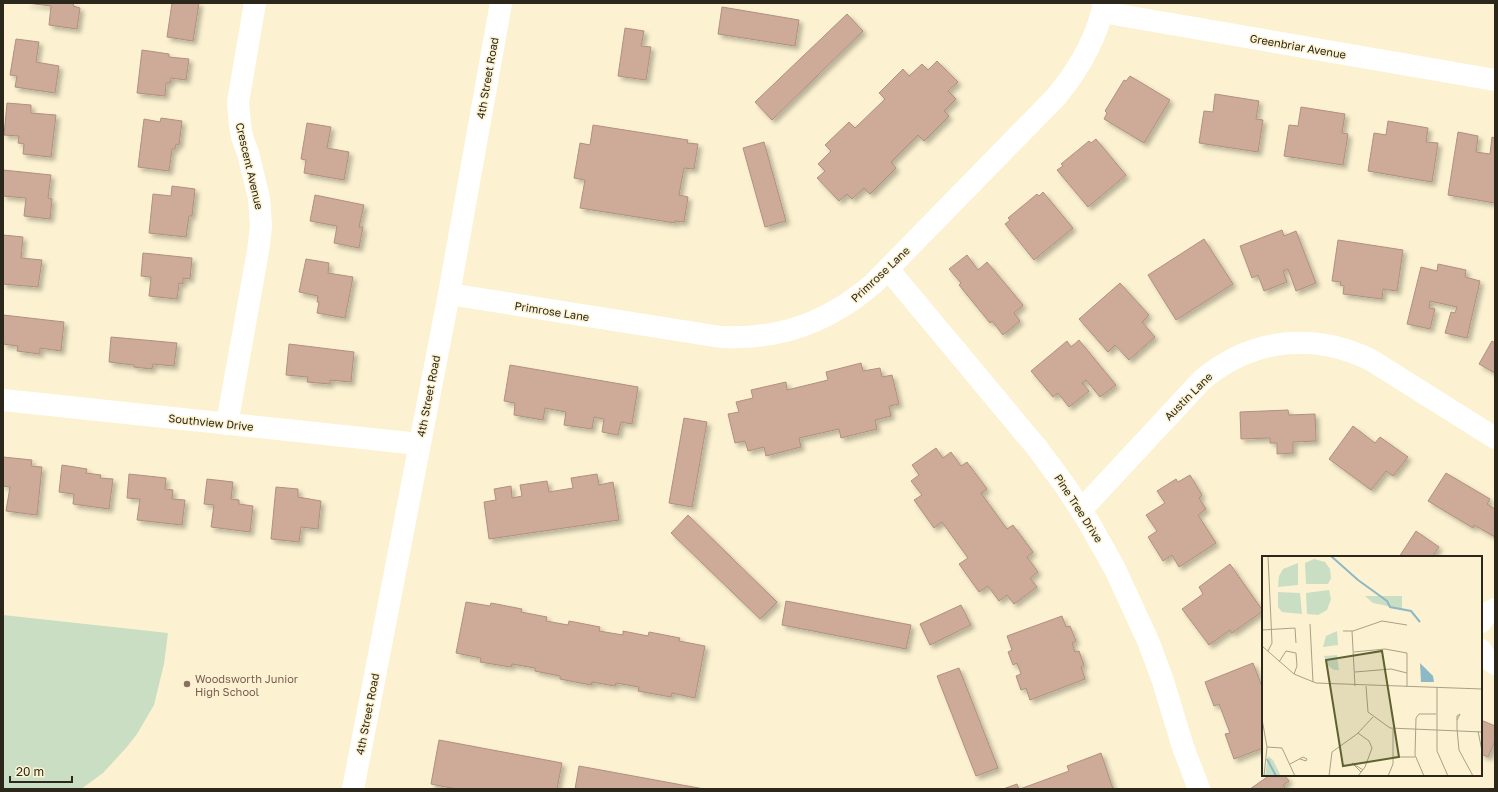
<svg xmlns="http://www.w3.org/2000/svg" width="1498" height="792" viewBox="0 0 1498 792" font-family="'Golos Text',sans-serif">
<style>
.green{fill:#cadec4}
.building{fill:#ceaa98;stroke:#b09080;filter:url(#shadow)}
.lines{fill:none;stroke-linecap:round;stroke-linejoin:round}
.minor{stroke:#fff;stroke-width:22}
.education-dot{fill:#8d6e63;stroke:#fcf2d1;stroke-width:1.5}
.labels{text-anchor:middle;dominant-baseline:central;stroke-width:3;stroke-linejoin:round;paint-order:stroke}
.street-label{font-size:11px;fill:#2b281b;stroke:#fcf2d1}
.education-label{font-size:11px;fill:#785e54;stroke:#fcf2d1;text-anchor:start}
.inset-river{fill:none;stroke:#8db8c5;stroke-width:2}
.inset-road{fill:none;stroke:#a8a188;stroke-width:1}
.view{fill:#5f612e;fill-opacity:0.15;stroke:#5f612e;stroke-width:2}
.inset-edge{fill:none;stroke:#2b281b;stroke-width:2}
</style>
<defs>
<filter id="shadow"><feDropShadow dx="3.5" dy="3.5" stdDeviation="2" flood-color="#0004"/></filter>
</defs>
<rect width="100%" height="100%" fill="#fcf2d1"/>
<polygon class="green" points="3,615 168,633 164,664 154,705 137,734 126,748 103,773 81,789 3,789"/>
<g class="building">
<polygon points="27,3 74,3 73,6 80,8 77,29 49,25 51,6"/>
<polygon points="172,3 199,3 193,41 167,37"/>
<polygon points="722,7 799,20 795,46 718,34"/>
<polygon points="847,14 863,31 772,120 755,102"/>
<polygon points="625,28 644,31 641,46 651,47 646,80 618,76"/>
<polygon points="16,39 39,42 36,62 59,66 55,93 15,87 17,76 10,75"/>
<polygon points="142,50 169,54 169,57 189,59 186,80 171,78 170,83 166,83 165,96 137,93"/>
<polygon points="937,61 958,82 948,91 956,99 944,111 949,116 924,141 918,135 891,162 896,168 870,194 864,188 852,199 847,194 839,201 817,178 825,171 818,164 831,151 825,145 849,122 855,128 885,99 879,93 903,69 909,76 922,64 928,70"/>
<polygon points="1130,76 1170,100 1144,143 1104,119 1107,113 1105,111 1124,80 1126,81"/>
<polygon points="1215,94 1259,101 1256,119 1263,120 1258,152 1199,143 1204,111 1213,112"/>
<polygon points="7,103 31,105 31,113 56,115 51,157 23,154 24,144 18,143 19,136 4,135"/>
<polygon points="1301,107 1345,114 1342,133 1348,134 1343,165 1284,156 1289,125 1298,126"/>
<polygon points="161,118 182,121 179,145 176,144 175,149 172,149 169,171 138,167 144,119 160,122"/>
<polygon points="1388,121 1428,128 1426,142 1438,143 1432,182 1368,171 1374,133 1386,135"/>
<polygon points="307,123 331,127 327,148 349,152 344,180 304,173 306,160 301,159"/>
<polygon points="593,125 688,140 687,143 698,144 694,169 684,168 679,195 688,197 684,222 675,221 675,223 580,208 585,180 574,178 580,143 590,145"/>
<polygon points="1458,132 1478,136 1476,152 1490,154 1492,137 1495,138 1495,203 1448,195"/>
<polygon points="1096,139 1126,175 1088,207 1057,170 1063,166 1061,164 1089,141 1091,143"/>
<polygon points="764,142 786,221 765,227 743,148"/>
<polygon points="3,170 51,175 48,198 52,199 50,219 24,216 26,198 3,196"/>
<polygon points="172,186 195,189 192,216 189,216 186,237 149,233 153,194 171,196"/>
<polygon points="1043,192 1073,228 1034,260 1005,224 1010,220 1008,218 1037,194 1039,196"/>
<polygon points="315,195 364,205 359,227 363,227 359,248 334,243 337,226 310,221"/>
<polygon points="1282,230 1284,236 1296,231 1316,283 1296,291 1288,269 1283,271 1287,282 1264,291 1258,275 1252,278 1240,246"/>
<polygon points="3,235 23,237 21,258 42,260 38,287 3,284"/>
<polygon points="1204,239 1233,284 1176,320 1148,275"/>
<polygon points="1338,240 1403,250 1397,291 1383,289 1382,299 1343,294 1344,286 1340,285 1341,282 1332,281"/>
<polygon points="143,253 192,258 190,279 183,278 183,284 179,283 177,299 149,296 151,277 141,276"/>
<polygon points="967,255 978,270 987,262 1023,305 1014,313 1020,321 1003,335 992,321 990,323 959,285 961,283 949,269"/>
<polygon points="306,259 329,263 328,273 353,277 345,318 317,313 319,302 317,302 318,296 299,292"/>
<polygon points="1438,264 1466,270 1465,277 1480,281 1467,338 1445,333 1451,312 1455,313 1457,307 1430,301 1429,308 1435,309 1430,329 1407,324 1421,267 1437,271"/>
<polygon points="1120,283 1149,315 1142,322 1155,337 1129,360 1115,345 1108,352 1079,319"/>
<polygon points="3,315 64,322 61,351 40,348 40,354 17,351 18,346 3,344"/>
<polygon points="111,337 177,343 174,366 153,364 152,369 134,367 134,365 109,362"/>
<polygon points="1079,340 1116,385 1100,397 1086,380 1082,383 1089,391 1069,407 1058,393 1053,397 1031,371 1067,341 1071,347"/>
<polygon points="1492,341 1495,343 1495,373 1479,364"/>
<polygon points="289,344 354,352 351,382 330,380 330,384 307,382 308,377 286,375"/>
<polygon points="861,363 863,371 880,368 882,377 892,375 899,404 889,406 891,416 875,420 877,429 841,438 839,429 799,438 801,447 766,456 764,447 748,451 745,441 735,443 728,414 739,412 736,402 753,398 751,390 786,382 787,390 828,380 826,372"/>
<polygon points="510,365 638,387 632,424 621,422 618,435 602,432 604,419 594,417 592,429 564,425 566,412 545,408 543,420 514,415 515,403 504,401"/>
<polygon points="1288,410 1289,415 1315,414 1316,441 1293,442 1293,453 1277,454 1277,443 1270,443 1270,438 1241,439 1240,412"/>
<polygon points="684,418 707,422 692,507 669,503"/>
<polygon points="1353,426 1375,443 1380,437 1408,457 1393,476 1386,471 1371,490 1329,459"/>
<polygon points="936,448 943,458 951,452 961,466 967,462 987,489 981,493 1007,529 1013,525 1033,552 1027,557 1038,572 1030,578 1037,587 1014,604 1007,595 999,601 988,586 979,592 959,564 968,558 942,522 934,528 914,500 922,495 911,481 919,475 912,465"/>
<polygon points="3,457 32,460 31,466 42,467 37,515 6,511 10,487 3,486"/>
<polygon points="62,465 87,469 86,473 101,475 100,478 113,479 109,509 73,504 74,494 59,492"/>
<polygon points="1446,473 1490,499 1487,504 1495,509 1495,537 1474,525 1473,528 1428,501"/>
<polygon points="129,474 166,478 165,489 173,490 172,499 185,500 182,525 137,520 140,499 127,498"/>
<polygon points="597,474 599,485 613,482 619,520 489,539 484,502 496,500 494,489 511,486 512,498 522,496 520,485 547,481 549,492 573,488 571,478"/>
<polygon points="1190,475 1202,495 1199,498 1206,509 1198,515 1216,543 1179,567 1172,555 1163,561 1148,537 1157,531 1146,515 1165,503 1157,491 1176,479 1178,482"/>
<polygon points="207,479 233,482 231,499 239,500 239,504 253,506 250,532 211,527 214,505 204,504"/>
<polygon points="276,487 298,489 298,497 321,501 318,529 301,527 299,542 271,539"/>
<polygon points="688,515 777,602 760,619 671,533"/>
<polygon points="1416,531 1439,547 1432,557 1399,557"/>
<polygon points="1230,564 1263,611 1232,633 1230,630 1209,645 1182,609 1203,594 1199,587"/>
<polygon points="786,601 911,625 906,649 782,625"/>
<polygon points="466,602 490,606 491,603 522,609 521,612 547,617 546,621 568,625 569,621 600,627 599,631 623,635 623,631 648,636 649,632 680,638 679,641 705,646 695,698 672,693 671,697 638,691 639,687 616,683 615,686 592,682 591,685 560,679 560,676 535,671 535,668 512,664 511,667 480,662 481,658 456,653"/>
<polygon points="961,605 971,625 930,645 920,624"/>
<polygon points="1062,616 1066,627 1070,626 1076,641 1072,643 1075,652 1079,651 1084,665 1081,667 1085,679 1030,700 1026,688 1021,690 1016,676 1021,674 1017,663 1013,665 1008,652 1012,650 1007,636"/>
<polygon points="1253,663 1263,689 1263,748 1234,759 1225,734 1230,733 1219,704 1214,706 1205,682"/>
<polygon points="959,668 998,768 976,776 937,676"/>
<polygon points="1481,720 1495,726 1495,741 1488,757 1481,754"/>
<polygon points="439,740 562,763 557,789 456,789 431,784"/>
<polygon points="1101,753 1113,789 1020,789 1069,771 1067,766"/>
<polygon points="579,766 704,789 575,789"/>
<polygon points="1270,775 1284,775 1289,781 1283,785 1286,789 1250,789"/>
<polygon points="1017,784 1019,789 1003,789"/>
</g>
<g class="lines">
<g class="minor">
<polyline points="1102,12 1495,80"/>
<polyline points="888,269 1038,449 1066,487 1088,521 1115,569 1149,643 1163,681 1183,747 1199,789"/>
<path d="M449,294L721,337C780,340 829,322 874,283L1056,97C1079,69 1097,39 1104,3"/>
<polyline points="3,400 419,444"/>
<polyline points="227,424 258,251 261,226 259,198 248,153 242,137 240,125 238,102 255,3"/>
<path d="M1081,510L1202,380C1252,338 1313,332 1371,360L1495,438"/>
<polyline points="1481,622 1487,613 1495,609"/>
<polyline points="1481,650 1485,657 1495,664"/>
<polyline points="353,789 449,294 501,3"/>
</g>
</g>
<circle class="education-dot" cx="187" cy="684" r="4"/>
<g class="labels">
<g class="street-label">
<text transform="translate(1298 46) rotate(10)">Greenbriar Avenue</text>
<text transform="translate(487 78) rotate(-80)">4th Street Road</text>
<text transform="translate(250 166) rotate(77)">Crescent Avenue</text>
<text transform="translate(880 274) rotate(-43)">Primrose Lane</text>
<text transform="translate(552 311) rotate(9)">Primrose Lane</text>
<text transform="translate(428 396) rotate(-79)">4th Street Road</text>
<text transform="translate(1188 396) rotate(-45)">Austin Lane</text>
<text transform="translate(211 422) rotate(6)">Southview Drive</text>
<text transform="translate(1079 508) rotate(57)">Pine Tree Drive</text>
<text transform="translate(367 714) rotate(-79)">4th Street Road</text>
</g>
<g class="education-label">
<text x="195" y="678">Woodsworth Junior<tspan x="195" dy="13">High School</tspan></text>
</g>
</g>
<g transform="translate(1262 556)">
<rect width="220" height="220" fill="#fcf2d1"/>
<path d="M52,3L63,6L68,13L69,22L66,28H44L43,7ZM36,7V29L16,31L17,20L21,13ZM67,34L69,43L65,54L56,59L45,58L44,37ZM16,36L38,37L40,58L20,56L16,51ZM103,40H140V53L111,47ZM75,75L76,89L61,91L64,80ZM75,99L77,114H72L65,109L62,100ZM6,200L11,204L19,220H3Z" fill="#cadec4"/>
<path d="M158,107L171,120L172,126H159Z" fill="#8db8c5"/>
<path class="inset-river" d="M69,0L96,24L125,45L128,51L149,55L158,66M5,203L14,220"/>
<path class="inset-road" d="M6,0L10,87L6,95M48,68L51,126M0,74L33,72L34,87M81,75H91L120,65L145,69M90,75L93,130M0,90L32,118L54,127L220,133M92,96L123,93L145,97V131M17,106L24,95L34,97L35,110L32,118M93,116L129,113L145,117M104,130L106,156L128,172L220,176M175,131V195L186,220M0,163L5,191L2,220M195,164L198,158L195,160V173L197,194L211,220M216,175L220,195M5,191L20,192L33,220M131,201H153M28,208L41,201L45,203L44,205L38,203M99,216L90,207L101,214M67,220L70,196L95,178L111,161M96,220L103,211L110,192L107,185L96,177M126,220L131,208V173M162,220L153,199L154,162L157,158H174"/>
<path class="view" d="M120,95L137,201L81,210L64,104Z"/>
<rect width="220" height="220" class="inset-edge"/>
</g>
<rect width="1498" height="792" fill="none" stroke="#2b281b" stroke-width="8"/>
<path d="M10 776v6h62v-6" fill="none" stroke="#2b281b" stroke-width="2"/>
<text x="16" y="776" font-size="12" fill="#2b281b" stroke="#fcf2d1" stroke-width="3" paint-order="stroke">20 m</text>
</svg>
